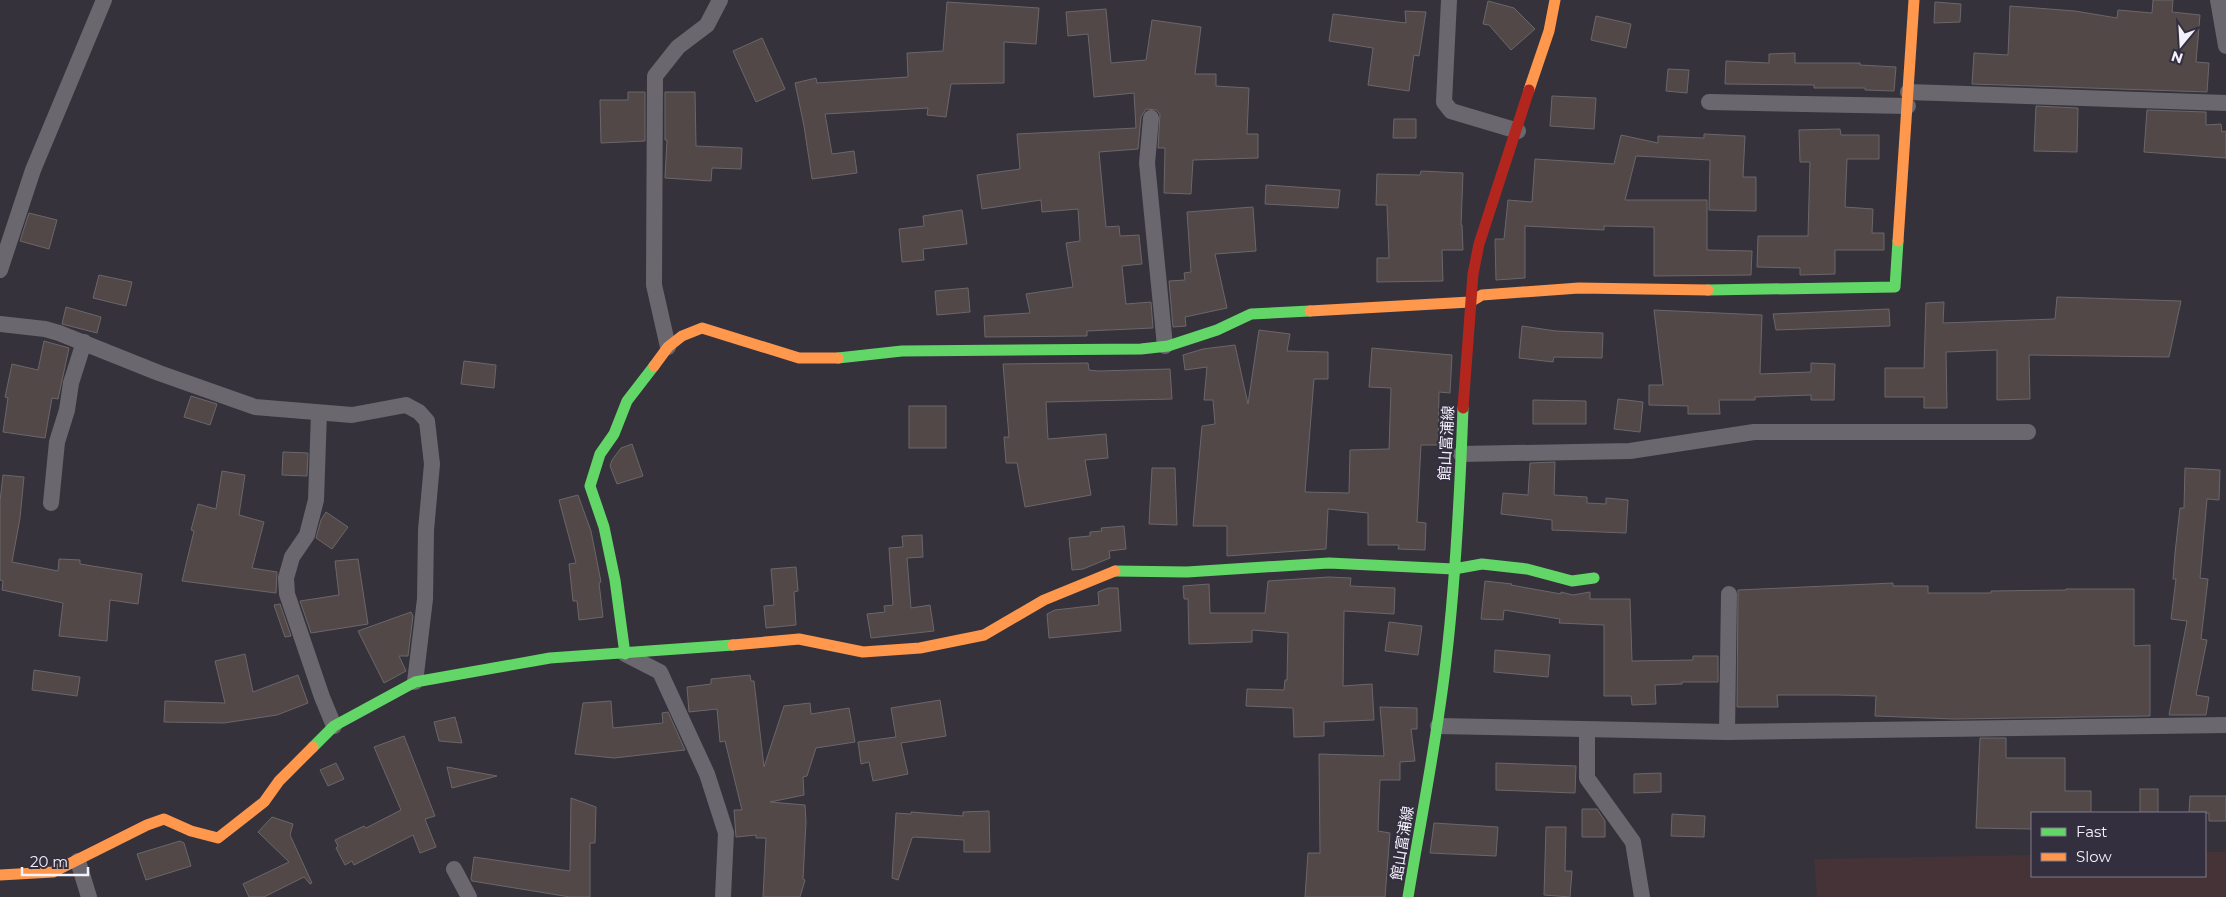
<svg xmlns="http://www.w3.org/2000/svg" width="2226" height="897" viewBox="0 0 2226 897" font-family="Montserrat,'Noto Sans JP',sans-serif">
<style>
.education{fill:#453338}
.building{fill:#524848;stroke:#6b6669}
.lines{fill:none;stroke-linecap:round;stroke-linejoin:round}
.street{stroke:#6a686e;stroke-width:16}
.fast{stroke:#63d668;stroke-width:11}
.slow{stroke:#ff974d;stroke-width:11}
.jam{stroke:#b3261e;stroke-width:11}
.labels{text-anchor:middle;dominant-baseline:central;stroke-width:4.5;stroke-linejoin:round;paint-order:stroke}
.street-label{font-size:15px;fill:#f3f1fb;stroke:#342f3f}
</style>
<rect width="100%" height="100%" fill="#35323c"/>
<polygon class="education" points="2205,852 2226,852 2226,897 1817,897 1814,859 2032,855 2032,876 2205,876"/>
<g class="building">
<polygon points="2153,0 2173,0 2172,12 2200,15 2196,62 2209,63 2207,92 1972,84 1974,53 2008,55 2010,6 2075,11 2117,18 2118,10 2152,13"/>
<polygon points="1488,1 1514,8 1535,29 1511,50 1489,25 1483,24"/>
<polygon points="947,2 1039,8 1036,44 1004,42 1004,83 951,84 946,117 927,115 928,108 825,114 832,154 854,151 857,173 812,179 804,126 795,83 816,78 817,83 908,77 907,53 943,51"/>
<polygon points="1935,2 1961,4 1960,22 1934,23"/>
<polygon points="1106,9 1111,63 1146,60 1152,20 1201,27 1195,74 1216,74 1216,86 1249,88 1247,134 1258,134 1258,158 1193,160 1191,194 1164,193 1165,148 1158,148 1160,114 1156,110 1146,109 1141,117 1138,149 1099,152 1106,227 1119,226 1120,236 1139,235 1142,264 1122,266 1126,304 1151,302 1153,328 1087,331 1087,336 985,337 984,316 1030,313 1026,294 1073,287 1066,243 1080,241 1078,209 1042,212 1041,200 982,209 977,175 1020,169 1017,134 1136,128 1134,93 1094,97 1088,34 1068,36 1066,12"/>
<polygon points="1405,11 1426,12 1419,56 1414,55 1409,91 1368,85 1373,48 1329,41 1333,14 1406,23"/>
<polygon points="1596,16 1631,24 1626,48 1591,40"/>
<polygon points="762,38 785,89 756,102 733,51"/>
<polygon points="1795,53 1795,63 1860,63 1860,65 1896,67 1894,91 1865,90 1865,88 1814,88 1814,85 1725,84 1726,61 1769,63 1769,54"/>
<polygon points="1668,69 1689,70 1687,93 1666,91"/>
<polygon points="628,92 645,92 645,141 601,143 600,100 628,100"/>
<polygon points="665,92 695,92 696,146 742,148 741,169 712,168 711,181 665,178 667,140 665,140"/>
<polygon points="1552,96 1596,98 1594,129 1550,126"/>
<polygon points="2036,106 2078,108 2077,152 2034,151"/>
<polygon points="2147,110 2206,112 2206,125 2221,124 2222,132 2226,131 2226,158 2144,152"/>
<polygon points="1394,119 1416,119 1416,138 1393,138"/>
<polygon points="1840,129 1841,135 1879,135 1879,159 1847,159 1845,207 1873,209 1872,233 1884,233 1884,250 1835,250 1835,274 1800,275 1800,268 1757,267 1758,236 1808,236 1810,162 1800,162 1799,130"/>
<polygon points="1704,134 1745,136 1743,177 1756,177 1756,211 1709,210 1710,160 1636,156 1625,200 1707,200 1707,250 1752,251 1751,275 1654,276 1654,227 1604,226 1604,230 1525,226 1525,278 1496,280 1495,239 1504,239 1508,200 1532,202 1535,159 1614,164 1621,135 1658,143 1658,136 1704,138"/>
<polygon points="1421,171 1463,173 1461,225 1462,225 1463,250 1442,250 1443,281 1377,282 1377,258 1389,258 1387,205 1376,205 1377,174 1420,175"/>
<polygon points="1266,185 1340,190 1338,208 1265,204"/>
<polygon points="1253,207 1256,251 1215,254 1227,308 1185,317 1186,326 1173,327 1169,281 1185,280 1184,273 1191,272 1187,212"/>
<polygon points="962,210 967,244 923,249 924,260 902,262 899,229 924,226 923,216"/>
<polygon points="29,213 57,220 49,249 20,241"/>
<polygon points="99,275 132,282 126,306 93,298"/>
<polygon points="968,288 970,312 937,315 935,291"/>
<polygon points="2057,297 2181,301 2169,357 2029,355 2030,399 1997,400 1997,350 1946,352 1947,408 1924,408 1924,397 1885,397 1885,368 1924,368 1926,303 1944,302 1943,323 2055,319"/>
<polygon points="66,307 101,317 97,333 62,324"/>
<polygon points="1889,309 1890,326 1776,330 1773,314"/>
<polygon points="1654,310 1762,315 1760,374 1811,372 1811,363 1835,364 1834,400 1811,400 1811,395 1755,397 1755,400 1719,400 1720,414 1688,414 1688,406 1649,405 1649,385 1663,385"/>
<polygon points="1522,326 1556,331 1603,333 1602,358 1554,357 1553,362 1519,358"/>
<polygon points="1259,330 1290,334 1287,351 1328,352 1328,379 1314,379 1305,492 1349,493 1350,450 1389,449 1391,388 1369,387 1372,348 1452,355 1450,393 1439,392 1438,445 1421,445 1417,522 1426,523 1425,550 1398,549 1399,545 1368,545 1368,513 1328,509 1326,549 1227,556 1227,526 1193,526 1202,426 1215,424 1213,400 1204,400 1207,367 1185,370 1183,355 1203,349 1235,345 1248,404"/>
<polygon points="44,341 69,348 58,399 52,398 45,438 3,432 8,398 5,397 12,364 38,370"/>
<polygon points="464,361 496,365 494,388 461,384"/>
<polygon points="1088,363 1089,370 1098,371 1170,369 1172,399 1046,402 1048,439 1106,434 1108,458 1085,460 1091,495 1025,507 1017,463 1006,463 1004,437 1009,437 1003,364"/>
<polygon points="191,396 217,404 210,425 184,417"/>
<polygon points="1618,399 1643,402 1640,432 1614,429"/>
<polygon points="1533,400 1586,401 1586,424 1533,424"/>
<rect x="909" y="406" width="37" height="42"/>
<polygon points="632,444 643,476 617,484 610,466 612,460 621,448"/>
<polygon points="283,452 308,453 307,476 282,475"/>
<polygon points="1555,462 1554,495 1587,497 1587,503 1606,504 1606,498 1628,500 1626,533 1552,530 1552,520 1501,514 1503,493 1528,495 1530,463"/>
<polygon points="1152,468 1175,468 1177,525 1149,524"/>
<polygon points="2185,468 2220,470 2219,500 2207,499 2200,578 2208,579 2201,639 2207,640 2196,695 2209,697 2206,715 2169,715 2187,621 2171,619 2176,579 2173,579 2175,553 2180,508 2184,508"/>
<polygon points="222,471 245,475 239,515 264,522 252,568 277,572 276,593 182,581 194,531 191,530 198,504 216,509"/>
<polygon points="3,475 24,477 20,518 12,562 58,571 59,559 80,560 80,564 142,574 138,604 110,600 107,641 59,636 63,603 2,590 3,581 0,580 0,501"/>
<polygon points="578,495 591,531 601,582 599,583 603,617 579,620 577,601 573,601 569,564 576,563 559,500"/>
<polygon points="326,512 348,527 332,549 316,538 321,520"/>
<polygon points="1124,526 1126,549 1109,551 1110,558 1083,569 1072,570 1069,538 1090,536 1090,532 1102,531 1101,528"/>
<polygon points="922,535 923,557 907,558 911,608 930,605 934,631 871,638 867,614 885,612 884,606 893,605 889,548 903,547 902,536"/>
<polygon points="358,559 368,624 311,633 300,601 339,595 335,561"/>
<polygon points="796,567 798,591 794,592 796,625 766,628 764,606 774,605 771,569"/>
<polygon points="1329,577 1351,578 1350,586 1395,588 1394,614 1344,611 1343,686 1372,684 1374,720 1324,722 1324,736 1294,737 1293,708 1246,706 1247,689 1284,690 1285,680 1287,680 1288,633 1252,630 1252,642 1189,644 1188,599 1184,599 1183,586 1209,584 1210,613 1265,613 1268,581"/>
<polygon points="1485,581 1512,584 1511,585 1561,594 1561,592 1573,595 1590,592 1590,599 1630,599 1632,661 1693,660 1693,656 1718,656 1718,682 1682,682 1682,684 1655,685 1656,704 1632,705 1631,696 1604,696 1604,625 1559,623 1560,619 1504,610 1503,620 1481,619"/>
<polygon points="1893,583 1893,586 1928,586 1928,593 1991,593 1991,591 2066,590 2066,589 2134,589 2134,646 2150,645 2150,716 1954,719 1875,716 1876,696 1837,695 1777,695 1778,707 1737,707 1738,590"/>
<polygon points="1108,588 1118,588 1121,631 1049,638 1047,614 1055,610 1099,605 1098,592"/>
<polygon points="280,604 291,636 285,637 274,605"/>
<polygon points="411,612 413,616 408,656 399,656 406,671 384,683 358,631"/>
<polygon points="1389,622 1422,626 1418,655 1385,651"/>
<polygon points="1495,650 1550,655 1548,677 1494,672"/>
<polygon points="245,654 253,692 298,675 308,703 277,715 224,723 164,722 165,701 225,703 215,661"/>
<polygon points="34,670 80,677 77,696 32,690"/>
<polygon points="750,675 751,681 754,681 764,767 784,706 810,703 811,714 849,708 855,742 816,748 807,776 803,777 804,795 770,802 805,805 806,822 803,879 805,880 800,897 763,897 766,838 756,838 756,835 736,837 734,810 742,810 725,741 720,742 717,709 689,712 687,687 711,684 711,679"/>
<polygon points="940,700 946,736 901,743 908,774 873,781 869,762 861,764 858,742 896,737 891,708"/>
<polygon points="611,701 613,728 663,723 662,713 668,712 685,750 614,758 575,754 583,703"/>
<polygon points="1380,707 1417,708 1417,729 1411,729 1415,761 1400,762 1400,780 1380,780 1378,831 1390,833 1385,897 1305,897 1308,853 1320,853 1319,754 1384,756"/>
<polygon points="455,717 462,743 439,741 434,722"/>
<polygon points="404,736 435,816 425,819 436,847 420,853 413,835 354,865 352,861 345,865 336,848 338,846 335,840 364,826 366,828 401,810 374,747"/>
<polygon points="1980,738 2006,738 2006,758 2065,758 2065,791 2091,791 2091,813 2032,813 2032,829 1976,828"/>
<polygon points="336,763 344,779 328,786 320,770"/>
<polygon points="1496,763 1576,766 1575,793 1496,790"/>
<polygon points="447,767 497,776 452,788"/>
<polygon points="1661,773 1661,792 1634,793 1634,774"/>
<rect x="2140" y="789" width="18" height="24"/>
<polygon points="2190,796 2226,796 2226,821 2209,821 2209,813 2189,813"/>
<polygon points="571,798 596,807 595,843 590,843 590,897 570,897 472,881 471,879 474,857 570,871"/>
<polygon points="1582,809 1597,809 1605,821 1605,837 1582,837"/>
<polygon points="989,811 990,852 964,852 964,840 914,837 912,838 898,880 892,878 896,813 911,814 911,812 963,816 963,812"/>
<polygon points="1672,814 1705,816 1704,837 1671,836"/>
<polygon points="272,817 293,824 290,835 312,883 310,884 304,877 264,897 249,897 243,884 289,862 258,832"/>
<polygon points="1434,823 1498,827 1496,856 1430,853"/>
<polygon points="1546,827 1566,827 1565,871 1572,871 1570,897 1544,895"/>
<polygon points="180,841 184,843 191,866 146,880 137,854"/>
</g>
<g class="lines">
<g class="street">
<polyline points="1449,0 1444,102 1451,111 1518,131"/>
<polyline points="2218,0 2226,46"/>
<polyline points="1908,92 2226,103"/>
<polyline points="1709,102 1908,106"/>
<polyline points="1151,118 1147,163 1165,346"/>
<polyline points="0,270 33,170 104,0"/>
<polyline points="0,324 45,329 59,333 159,373 255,407 352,415 406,405 419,412 427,421 432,464 426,530 425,599 415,682"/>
<polyline points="668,347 654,285 655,76 678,47 707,25 720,0"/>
<polyline points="319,413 316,500 307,535 292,557 286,578 287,594 322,697 334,726"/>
<polyline points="1461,454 1630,451 1754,432 2028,432"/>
<polyline points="51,503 57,442 67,410 71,383 84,342"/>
<polyline points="625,654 660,672 707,774 726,833 723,897"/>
<polyline points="1438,726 1727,732 2226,725"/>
<polyline points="1587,730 1587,778 1633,842 1642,897"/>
<polyline points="1727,732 1729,594"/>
<polyline points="78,861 89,897"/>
<polyline points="454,869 469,897"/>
</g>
<g class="fast">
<polyline points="1708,290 1895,287 1898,241"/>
<polyline points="838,358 902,351 1141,349 1168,346 1217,330 1251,314 1310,311"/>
<polyline points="1115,571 1187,572 1329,563 1454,569 1482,564 1527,569 1572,581 1594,578"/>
<polyline points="625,654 615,580 604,527 590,486 600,454 614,434 627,401 654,366"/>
<polyline points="313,747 334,726 415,682 550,658 733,645"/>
<path d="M1408,897C1421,818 1437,740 1446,661C1456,577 1460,492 1463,408"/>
</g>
<g class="slow">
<polyline points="1529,90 1549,31 1555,0"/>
<polyline points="1898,241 1914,0"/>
<polyline points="1310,311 1470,302 1482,295 1579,288 1708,290"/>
<polyline points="654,366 668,347 682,336 702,328 799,358 838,358"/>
<polyline points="733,645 799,639 863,652 920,648 984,635 1044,600 1115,571"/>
<polyline points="0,875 53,872 147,825 164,819 191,831 218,838 264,802 279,781 313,747"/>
</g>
<polyline class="jam" points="1463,408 1473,274 1479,244 1529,90"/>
</g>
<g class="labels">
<g class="street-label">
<text transform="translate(1446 443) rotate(-87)">館山富浦線</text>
<text transform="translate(1402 843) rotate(-81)">館山富浦線</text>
</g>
</g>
<rect x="2031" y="812" width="175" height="65" fill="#342f3f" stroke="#807d8a"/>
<rect x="2041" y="828" width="25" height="8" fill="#63d668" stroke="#807d8a"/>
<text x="2076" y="837" font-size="15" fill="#f3f1fb">Fast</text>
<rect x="2041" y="853" width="25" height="8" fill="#ff974d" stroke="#807d8a"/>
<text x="2076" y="862" font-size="15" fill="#f3f1fb">Slow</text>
<g transform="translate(2181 45) rotate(198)" stroke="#342f3f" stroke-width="4" paint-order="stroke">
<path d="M0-4L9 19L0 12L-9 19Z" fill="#f3f1fb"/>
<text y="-8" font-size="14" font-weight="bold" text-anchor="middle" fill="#f3f1fb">N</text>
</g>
<path d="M22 867v8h66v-8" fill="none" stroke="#f3f1fb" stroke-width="2.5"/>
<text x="30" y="867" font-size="15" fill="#f3f1fb" stroke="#342f3f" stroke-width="4" paint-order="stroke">20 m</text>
</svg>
